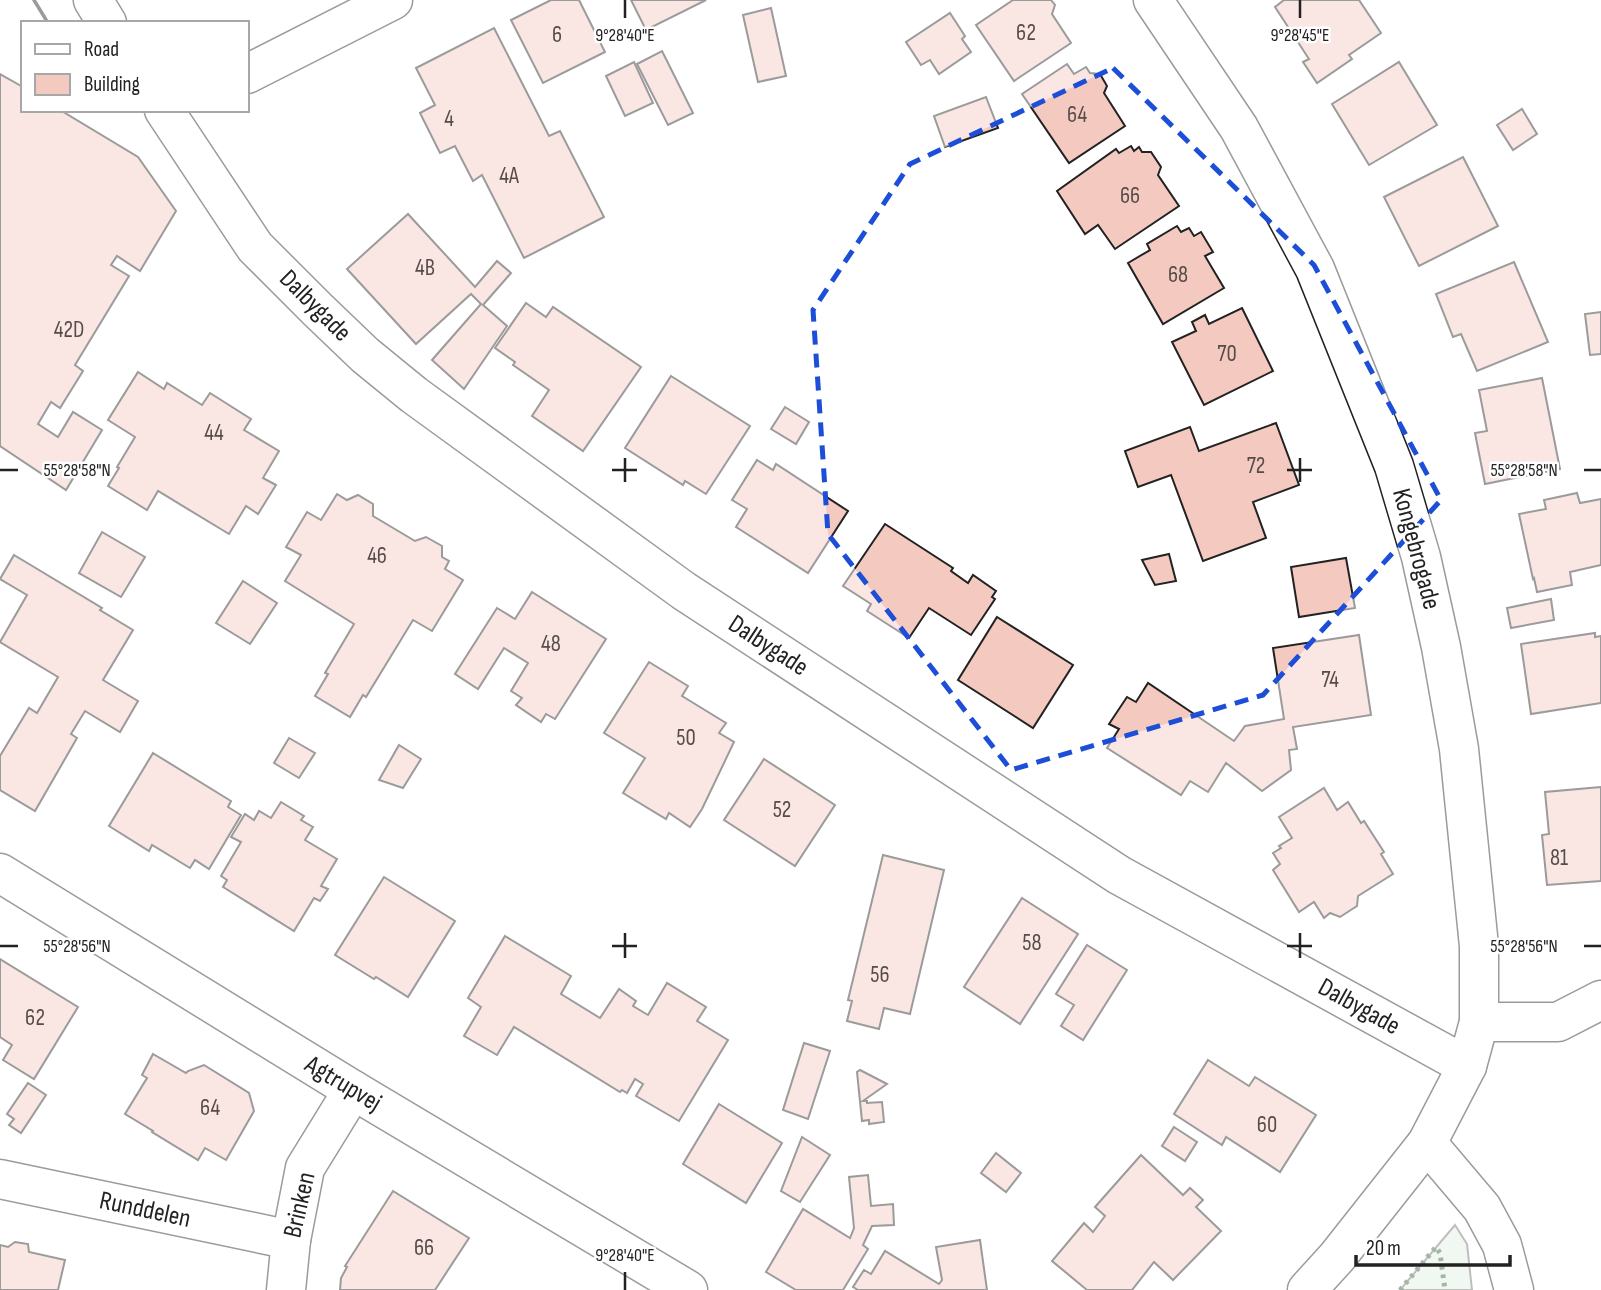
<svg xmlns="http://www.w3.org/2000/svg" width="1601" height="1290" viewBox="0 0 1601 1290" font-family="'Sofia Sans Condensed',sans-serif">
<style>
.green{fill:#e0efe3;stroke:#6f6f6f;stroke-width:2}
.building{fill:#f3c9c0;stroke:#222;stroke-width:2}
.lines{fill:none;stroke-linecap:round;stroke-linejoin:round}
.street-casing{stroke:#222;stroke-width:41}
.secondary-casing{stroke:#222;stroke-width:41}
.street{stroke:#fff;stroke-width:38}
.secondary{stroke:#fff;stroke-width:38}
.hedge{stroke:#2f5e38;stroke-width:5;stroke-dasharray:3.5 5;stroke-linecap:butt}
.wall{stroke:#222;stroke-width:3.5}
.marked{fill:none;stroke:#1d4ed8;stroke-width:5;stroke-dasharray:14 9;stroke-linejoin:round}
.ticks{fill:none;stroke:#222;stroke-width:2.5}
.labels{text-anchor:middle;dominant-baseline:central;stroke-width:5;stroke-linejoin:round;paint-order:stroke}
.number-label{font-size:23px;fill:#564c4a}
.street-label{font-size:26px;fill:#222;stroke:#fff}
.ticks-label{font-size:18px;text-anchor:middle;fill:#222;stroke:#fff;stroke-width:5;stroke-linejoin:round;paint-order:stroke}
</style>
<rect width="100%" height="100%" fill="#fff"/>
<polygon class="green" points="1455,1225 1467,1244 1472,1290 1400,1290"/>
<g class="building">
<polygon points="551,0 579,0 605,52 543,83 511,20"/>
<polygon points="631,0 706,0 646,30"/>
<polygon points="1013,0 1051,0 1055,5 1052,14 1071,43 1014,81 976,25"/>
<polygon points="1284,0 1359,0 1381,33 1349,55 1352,59 1317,83 1303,62 1309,59 1275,7"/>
<polygon points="771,8 786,76 758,82 743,15"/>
<polygon points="950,13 965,36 962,39 971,52 939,74 930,60 921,65 906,42"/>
<polygon points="494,28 549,136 560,131 604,217 524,258 482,175 473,181 455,146 440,153 420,113 435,105 416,68"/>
<polygon points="662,51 693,113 668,125 637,64"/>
<polygon points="634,62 653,103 625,116 606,76"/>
<polygon points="1399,62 1437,125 1369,165 1332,104"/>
<polygon points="1067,64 1074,74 1086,67 1090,73 1100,74 1107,86 1104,93 1125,126 1069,163 1022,94"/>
<polygon points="0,74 23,87 23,110 60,110 138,157 176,211 140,271 117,256 111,265 129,276 75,365 83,371 60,408 51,402 38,424 58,437 73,412 102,430 66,490 0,446"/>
<polygon points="986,97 998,128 945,147 934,116"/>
<polygon points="1522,109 1537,134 1513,150 1497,125"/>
<polygon points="1131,146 1134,151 1139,147 1142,152 1151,152 1161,167 1158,175 1179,206 1115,249 1098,225 1085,234 1057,191 1116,149 1119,153"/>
<polygon points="1463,157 1498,226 1419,266 1384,197"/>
<polygon points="408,214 475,287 497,261 511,273 483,305 507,326 464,389 432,360 481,304 471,294 416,344 347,269"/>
<polygon points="1177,226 1181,232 1189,228 1194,236 1201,232 1213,252 1205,256 1224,288 1163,324 1128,263 1150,250 1147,244"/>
<polygon points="1514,262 1548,342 1477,371 1461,334 1453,337 1436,294"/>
<polygon points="526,303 546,317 553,307 641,367 583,451 532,416 549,390 513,365 515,362 495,348"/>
<polygon points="1242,308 1273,371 1204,405 1172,342 1196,331 1192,322 1205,315 1209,324"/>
<polygon points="1601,312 1601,354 1590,355 1585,314"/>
<polygon points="138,372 164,389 167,383 202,405 210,393 251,419 244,430 279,451 263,478 276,485 258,514 246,506 229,534 158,491 147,510 108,486 119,468 117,467 135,437 108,420"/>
<polygon points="671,376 750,426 706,494 685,481 683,485 625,448"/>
<polygon points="1542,378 1560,469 1485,484 1475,433 1487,431 1479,390"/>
<polygon points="785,407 809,422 796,444 771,429"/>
<polygon points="1276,423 1299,485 1253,502 1266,538 1203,561 1171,475 1138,487 1125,451 1190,427 1199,451"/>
<polygon points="757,460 773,470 776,464 848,511 808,573 736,527 747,509 732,500"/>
<polygon points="1577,493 1580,503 1601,499 1601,565 1570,572 1572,585 1537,592 1534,578 1533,579 1519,514 1546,509 1544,500"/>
<polygon points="337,494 347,500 358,495 373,504 373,516 415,541 426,537 442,546 442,557 449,561 445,569 463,580 432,631 413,620 366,697 363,695 350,717 315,696 328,674 325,673 354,624 285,581 301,555 286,547 307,512 321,520"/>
<polygon points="885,524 953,568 951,571 968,583 973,575 996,591 992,597 995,599 971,635 929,608 909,638 867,611 871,604 843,586"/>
<polygon points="102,532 145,557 121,597 79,573"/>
<polygon points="1169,554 1176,581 1155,585 1142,560"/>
<polygon points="14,555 102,608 100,610 133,630 103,680 138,701 120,732 85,711 71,734 77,738 35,811 0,790 0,756 29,708 37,713 58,677 0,642 27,595 0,579"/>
<polygon points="1346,558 1355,608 1299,617 1291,567"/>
<polygon points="243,581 277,603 250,644 216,623"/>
<polygon points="532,592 606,639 555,719 546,714 541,722 516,705 522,698 511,691 528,663 504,648 478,689 455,674 497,608 515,619"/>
<polygon points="1551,599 1554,620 1511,628 1507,608"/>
<polygon points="997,617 1073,665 1033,728 958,680"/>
<polygon points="1595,633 1595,637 1601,636 1601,703 1531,714 1521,644"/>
<polygon points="1359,635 1371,715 1293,727 1297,749 1289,750 1291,770 1262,791 1226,763 1208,792 1190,781 1181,795 1107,748 1119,729 1109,724 1127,697 1136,702 1148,683 1234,741 1245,726 1284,719 1273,648"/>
<polygon points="649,662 688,686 682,696 726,723 719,733 734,742 702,809 690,827 669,813 666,819 623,793 645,758 604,733"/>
<polygon points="289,738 315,753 299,778 274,763"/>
<polygon points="399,745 421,759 403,788 379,780"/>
<polygon points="153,753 231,801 228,807 241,815 209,869 195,860 190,868 152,845 149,851 109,826"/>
<polygon points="764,759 835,805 795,866 724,820"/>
<polygon points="1601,787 1601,881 1547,885 1542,835 1549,834 1545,792"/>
<polygon points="1324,788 1337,810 1348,802 1361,823 1364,821 1384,852 1381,854 1393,874 1358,896 1357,906 1340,917 1330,913 1324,918 1314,902 1299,912 1273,870 1280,864 1273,853 1281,848 1279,846 1292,838 1279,817"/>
<polygon points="281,802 304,816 301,820 313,827 305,840 337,859 321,886 328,889 320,901 314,898 294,931 223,887 227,880 221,876 241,842 231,837 245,814 254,820 259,811 271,818"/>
<polygon points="883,855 944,870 910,1014 884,1008 879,1029 847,1021 852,1001 848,1000"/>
<polygon points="384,877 455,921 408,997 376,977 374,979 335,955"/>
<polygon points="1022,898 1078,934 1020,1024 964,987"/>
<polygon points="505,936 571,976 561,994 600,1018 619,989 636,1001 633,1006 648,1015 667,983 706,1007 697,1021 728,1040 679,1121 636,1096 643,1084 635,1079 627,1093 622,1090 620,1092 514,1027 497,1055 464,1036 481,1007 468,998"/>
<polygon points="1087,945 1127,970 1083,1040 1061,1026 1074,1005 1056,994"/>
<polygon points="0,959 78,1007 34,1079 3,1060 12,1045 0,1037"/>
<polygon points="804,1043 830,1051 808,1119 783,1110"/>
<polygon points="153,1054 186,1073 188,1071 204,1065 249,1093 254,1111 226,1160 205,1148 198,1160 152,1132 153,1131 125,1114 147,1078 142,1075"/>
<polygon points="1208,1060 1249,1086 1255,1077 1316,1115 1280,1172 1226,1137 1222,1145 1174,1114"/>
<polygon points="860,1070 887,1084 863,1101 867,1101 867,1103 882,1102 884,1122 869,1124 869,1120 862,1121 857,1072"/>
<polygon points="28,1083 46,1095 21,1133 9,1125 14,1119 7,1114"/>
<polygon points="719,1104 782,1143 746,1203 683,1164"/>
<polygon points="1174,1127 1197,1142 1185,1161 1162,1146"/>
<polygon points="802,1137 830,1155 800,1202 781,1191"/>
<polygon points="996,1153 1021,1173 1006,1192 981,1173"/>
<polygon points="1141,1155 1183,1195 1190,1188 1203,1200 1196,1207 1221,1231 1173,1280 1154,1262 1132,1290 1087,1290 1052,1261 1084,1223 1093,1232 1105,1216 1095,1207"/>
<polygon points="868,1175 871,1206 893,1204 894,1225 872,1226 863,1245 868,1249 843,1290 796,1290 766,1272 803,1209 850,1238 854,1228 849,1177"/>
<polygon points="393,1191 469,1238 435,1290 340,1290 341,1278 347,1267 345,1266"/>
<polygon points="980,1240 987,1290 858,1290 853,1287 864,1270 871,1274 885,1251 939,1284 942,1280 936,1247"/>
<polygon points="15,1242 28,1244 29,1252 65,1260 58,1290 0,1290 0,1245 8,1247"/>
</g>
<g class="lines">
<defs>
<g id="street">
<polyline points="93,0 107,23"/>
<polyline points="1153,0 1239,128 1315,269 1394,466 1421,557 1441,647 1459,749 1479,946 1479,1022 1467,1066 1427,1143 1337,1257 1307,1290"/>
<polyline points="247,74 393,0"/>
<polyline points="164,110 255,247 318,310 365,355 414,395 684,591 1119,875 1467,1066"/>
<polyline points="1479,1022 1558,1022 1601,1000"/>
<polyline points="1427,1143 1482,1208 1502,1245 1514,1290"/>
<polyline points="0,1179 291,1240"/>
<polyline points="286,1290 291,1240 305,1168 353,1090"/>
</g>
<polyline id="secondary" points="0,873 353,1090 688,1290"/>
</defs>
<use href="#street" class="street-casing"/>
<use href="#secondary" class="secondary-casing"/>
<use href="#street" class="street"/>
<use href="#secondary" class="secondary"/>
<polyline class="hedge" points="1400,1290 1436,1247 1440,1253 1445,1290"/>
<polyline class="wall" points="34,0 48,23"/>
</g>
<path d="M0 0H1601V1290H0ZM1113,68L1314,265L1441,500L1263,695L1011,770L828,534L813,310L910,164Z" fill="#fff" fill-opacity=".55" fill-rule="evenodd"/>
<path class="marked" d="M1113,68L1314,265L1441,500L1263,695L1011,770L828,534L813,310L910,164Z"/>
<path class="ticks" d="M625,0V18M1300,0V18M625,458V482M1300,458V482M0,470H18M612,470H637M1287,470H1312M1584,470H1601M625,933V958M1300,933V958M0,946H18M612,946H637M1287,946H1312M1584,946H1601M625,1272V1290"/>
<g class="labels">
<g class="number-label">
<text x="1026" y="33">62</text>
<text x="557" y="35">6</text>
<text x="1077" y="115">64</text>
<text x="449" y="119">4</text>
<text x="509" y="176">4A</text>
<text x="1130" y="196">66</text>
<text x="425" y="268">4B</text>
<text x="1178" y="275">68</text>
<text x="69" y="330">42D</text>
<text x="1227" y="354">70</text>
<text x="214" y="433">44</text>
<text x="1256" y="466">72</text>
<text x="377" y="556">46</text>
<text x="551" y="644">48</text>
<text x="1330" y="680">74</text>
<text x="686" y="738">50</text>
<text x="782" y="810">52</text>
<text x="1559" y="858">81</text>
<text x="1032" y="943">58</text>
<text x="880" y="975">56</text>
<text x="35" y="1018">62</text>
<text x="210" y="1108">64</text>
<text x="1267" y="1125">60</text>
<text x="424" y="1248">66</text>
</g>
<g class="street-label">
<text transform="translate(315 306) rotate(45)">Dalbygade</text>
<text transform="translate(1416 549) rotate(75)">Kongebrogade</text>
<text transform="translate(768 646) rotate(33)">Dalbygade</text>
<text transform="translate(1359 1007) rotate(29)">Dalbygade</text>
<text transform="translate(343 1084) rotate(31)">Agtrupvej</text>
<text transform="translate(300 1205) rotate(-77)">Brinken</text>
<text transform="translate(145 1210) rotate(12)">Runddelen</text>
</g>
</g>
<g class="ticks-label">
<text x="625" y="41">9°28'40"E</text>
<text x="1300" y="41">9°28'45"E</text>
<text x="77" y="476">55°28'58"N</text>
<text x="1524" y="476">55°28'58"N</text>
<text x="77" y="952">55°28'56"N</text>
<text x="1524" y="952">55°28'56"N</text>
<text x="625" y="1261">9°28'40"E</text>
</g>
<rect x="21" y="21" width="228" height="91" fill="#ffffff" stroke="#a7a7a7" stroke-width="2"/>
<rect x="35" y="44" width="35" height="10" fill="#ffffff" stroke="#a7a7a7" stroke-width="2"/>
<text x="84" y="56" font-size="21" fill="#222222">Road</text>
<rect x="35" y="74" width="35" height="21" fill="#f3c9c0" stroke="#a7a7a7" stroke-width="2"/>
<text x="84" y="91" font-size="21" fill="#222222">Building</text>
<path d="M1356 1255v10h154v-10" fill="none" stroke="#222222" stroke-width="3.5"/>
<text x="1366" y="1255" font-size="21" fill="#222222" stroke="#ffffff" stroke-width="5" paint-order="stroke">20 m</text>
</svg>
